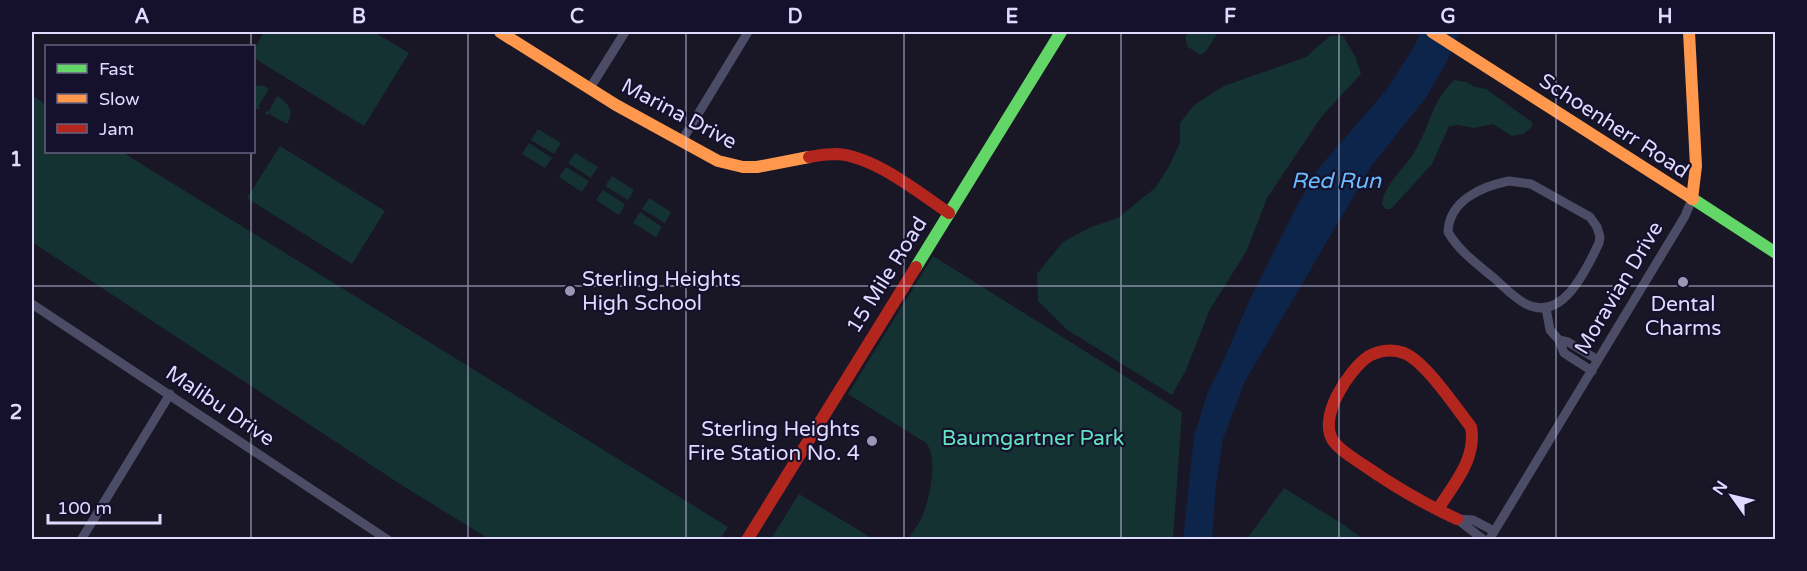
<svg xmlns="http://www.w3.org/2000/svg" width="1807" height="571" viewBox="0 0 1807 571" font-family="'Varela Round',sans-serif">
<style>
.green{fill:#143232}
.water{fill:#0d254b}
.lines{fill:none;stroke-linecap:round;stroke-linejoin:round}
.street{stroke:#4c4c66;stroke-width:9}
.fast{stroke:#63d668;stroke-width:12}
.slow{stroke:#ff974d;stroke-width:12}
.jam{stroke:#b3261e;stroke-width:12}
.grid{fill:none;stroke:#dfdbff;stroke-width:1.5;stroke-opacity:0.55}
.poi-dot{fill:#9a96b3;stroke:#15112c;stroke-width:2}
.labels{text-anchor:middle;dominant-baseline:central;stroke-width:4.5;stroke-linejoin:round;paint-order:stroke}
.street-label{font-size:21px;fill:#dfdbff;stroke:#15112c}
.poi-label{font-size:21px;fill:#dfdbff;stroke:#15112c;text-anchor:start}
.park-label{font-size:21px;fill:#63e3c0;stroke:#15112c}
.water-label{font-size:22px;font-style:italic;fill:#69bdff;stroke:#15112c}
.neatline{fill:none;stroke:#dfdbff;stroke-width:2}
.grid-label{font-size:20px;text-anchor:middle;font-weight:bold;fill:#dfdbff}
</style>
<rect width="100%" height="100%" fill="#191726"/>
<g class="green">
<polygon points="264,32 374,32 409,53 364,126 254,58 254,49"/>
<polygon points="1189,32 1218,32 1206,51 1201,55 1188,47 1185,37"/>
<polygon points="1330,36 1343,36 1356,58 1361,74 1322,116 1267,198 1247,250 1209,311 1186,370 1172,395 1066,329 1038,301 1037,274 1063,242 1091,227 1118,218 1155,188 1168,168 1180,143 1180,123 1194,105 1224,86 1306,57"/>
<path d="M1454,80L1466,82L1475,87L1486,89L1532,122V127L1523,134L1512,136L1493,124L1474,128L1458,125L1449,126L1432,164L1391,209H1386L1382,204C1385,182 1406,168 1416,149C1431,124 1431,102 1454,80Z"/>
<polygon points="254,85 264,86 269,89 259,105 260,109 257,109 254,104"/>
<polygon points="32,95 46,105 46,152 122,152 728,527 720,539 489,539 400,484 32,242"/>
<path d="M277,96C289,103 295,112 287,124L269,114L266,115L265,112L269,111Z"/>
<polygon points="538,129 561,143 554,154 531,140"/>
<polygon points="529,143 552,158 545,168 522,154"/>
<polygon points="280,146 385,211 352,264 247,198"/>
<polygon points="575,153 598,167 591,178 568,163"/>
<polygon points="566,167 589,181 582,192 559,177"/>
<polygon points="612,176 634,190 628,200 605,186"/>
<polygon points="603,190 625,204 619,215 596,200"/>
<polygon points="649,198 671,212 665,223 642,209"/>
<polygon points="640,212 662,227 656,237 633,223"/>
<path d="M933,256L1182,412L1173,539H908C912,533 918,526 921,519C929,502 939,458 926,443L848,394Z"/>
<polygon points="1284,488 1344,525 1363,539 1247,539"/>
<polygon points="799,494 873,539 771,539"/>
</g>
<polygon class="water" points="1420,32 1460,32 1445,65 1427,96 1372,165 1245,381 1223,439 1216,485 1212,539 1183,540 1194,436 1208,392 1222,364 1250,299 1298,204 1318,169 1388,88 1415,45"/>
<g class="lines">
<g class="street">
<polyline points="590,88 625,32"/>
<polyline points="681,142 748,32"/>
<path d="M1509,181L1531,184L1590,217L1597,227L1600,237L1599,243C1587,268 1563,323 1526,304C1514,298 1504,287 1494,278C1477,264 1459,251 1448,232C1449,200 1483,186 1509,181Z"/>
<polyline points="32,304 388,540"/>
<polyline points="1546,308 1550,330 1559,340"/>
<polyline points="1592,371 1564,353 1559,340 1568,342 1598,360"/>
<polyline points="81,540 170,394"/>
<polyline points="1484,540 1457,519 1473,520 1494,531"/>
<polyline points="1489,540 1685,216 1692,199"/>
</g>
<g class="fast">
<polyline points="1693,199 1776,253"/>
<polyline points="916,267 1061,32"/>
</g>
<g class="slow">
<polyline points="500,32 616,105 718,161 743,167 757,167 809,157"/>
<polyline points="1432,32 1693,199"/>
<polyline points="1689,32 1696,166 1692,199"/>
</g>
<g class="jam">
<path d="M809,157C818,155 828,154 837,154C874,156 919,193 949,213"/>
<path d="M1438,509C1454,484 1477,458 1471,427C1456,408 1426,362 1404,353C1393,349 1380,350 1369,356C1349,369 1316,419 1334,442C1341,451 1353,458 1362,464C1392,485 1424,504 1457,519"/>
<polyline points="747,540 916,267"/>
</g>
</g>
<path class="grid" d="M251,32V46M468,32V540M686,32V540M904,32V540M1121,32V540M1339,32V540M1556,32V540M251,152V540M32,286H1776"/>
<g class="poi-dot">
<circle cx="1683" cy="282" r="6"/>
<circle cx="570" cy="291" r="6"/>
<circle cx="872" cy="441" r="6"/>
</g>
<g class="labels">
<g class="street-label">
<text transform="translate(679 114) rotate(28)">Marina Drive</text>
<text transform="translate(1614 126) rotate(33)">Schoenherr Road</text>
<text transform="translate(887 275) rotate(-58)">15 Mile Road</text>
<text transform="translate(1619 288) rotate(-59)">Moravian Drive</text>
<text transform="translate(220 406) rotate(34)">Malibu Drive</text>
</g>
<g class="poi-label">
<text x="582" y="279">Sterling Heights<tspan x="582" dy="24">High School</tspan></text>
<text x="1683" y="304" text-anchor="middle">Dental<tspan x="1683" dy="24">Charms</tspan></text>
<text x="860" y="429" text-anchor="end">Sterling Heights<tspan x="860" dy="24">Fire Station No. 4</tspan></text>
</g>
<g class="park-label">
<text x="1033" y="438">Baumgartner Park</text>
</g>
<g class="water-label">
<text x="1336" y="181">Red Run</text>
</g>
</g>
<rect width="1807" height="571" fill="none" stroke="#15112c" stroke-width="66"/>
<rect x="45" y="45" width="210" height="108" fill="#15112c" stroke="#666280" stroke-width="1.5"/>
<rect x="57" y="64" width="30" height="9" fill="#63d668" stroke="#666280" stroke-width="1.5"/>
<text x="99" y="75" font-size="18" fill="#dfdbff">Fast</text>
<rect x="57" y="94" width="30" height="9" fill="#ff974d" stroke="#666280" stroke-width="1.5"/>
<text x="99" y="105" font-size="18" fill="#dfdbff">Slow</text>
<rect x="57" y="124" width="30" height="9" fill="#b3261e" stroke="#666280" stroke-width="1.5"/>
<text x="99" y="135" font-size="18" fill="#dfdbff">Jam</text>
<g transform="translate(1732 496) rotate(304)" stroke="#15112c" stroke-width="4.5" paint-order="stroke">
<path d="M0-4.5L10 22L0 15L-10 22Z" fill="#dfdbff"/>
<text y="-9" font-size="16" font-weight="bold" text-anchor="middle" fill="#dfdbff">N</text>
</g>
<path d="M48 514v9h112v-9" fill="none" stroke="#dfdbff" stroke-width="3"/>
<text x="57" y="514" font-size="18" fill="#dfdbff" stroke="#15112c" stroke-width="4.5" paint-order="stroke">100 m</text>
<rect x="33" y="33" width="1741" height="505" class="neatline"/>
<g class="grid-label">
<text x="142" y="23">A</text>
<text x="359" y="23">B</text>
<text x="577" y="23">C</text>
<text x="795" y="23">D</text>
<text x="1012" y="23">E</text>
<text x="1230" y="23">F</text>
<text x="1448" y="23">G</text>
<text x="1665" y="23">H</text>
<text x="16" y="166">1</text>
<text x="16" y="419">2</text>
</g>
</svg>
